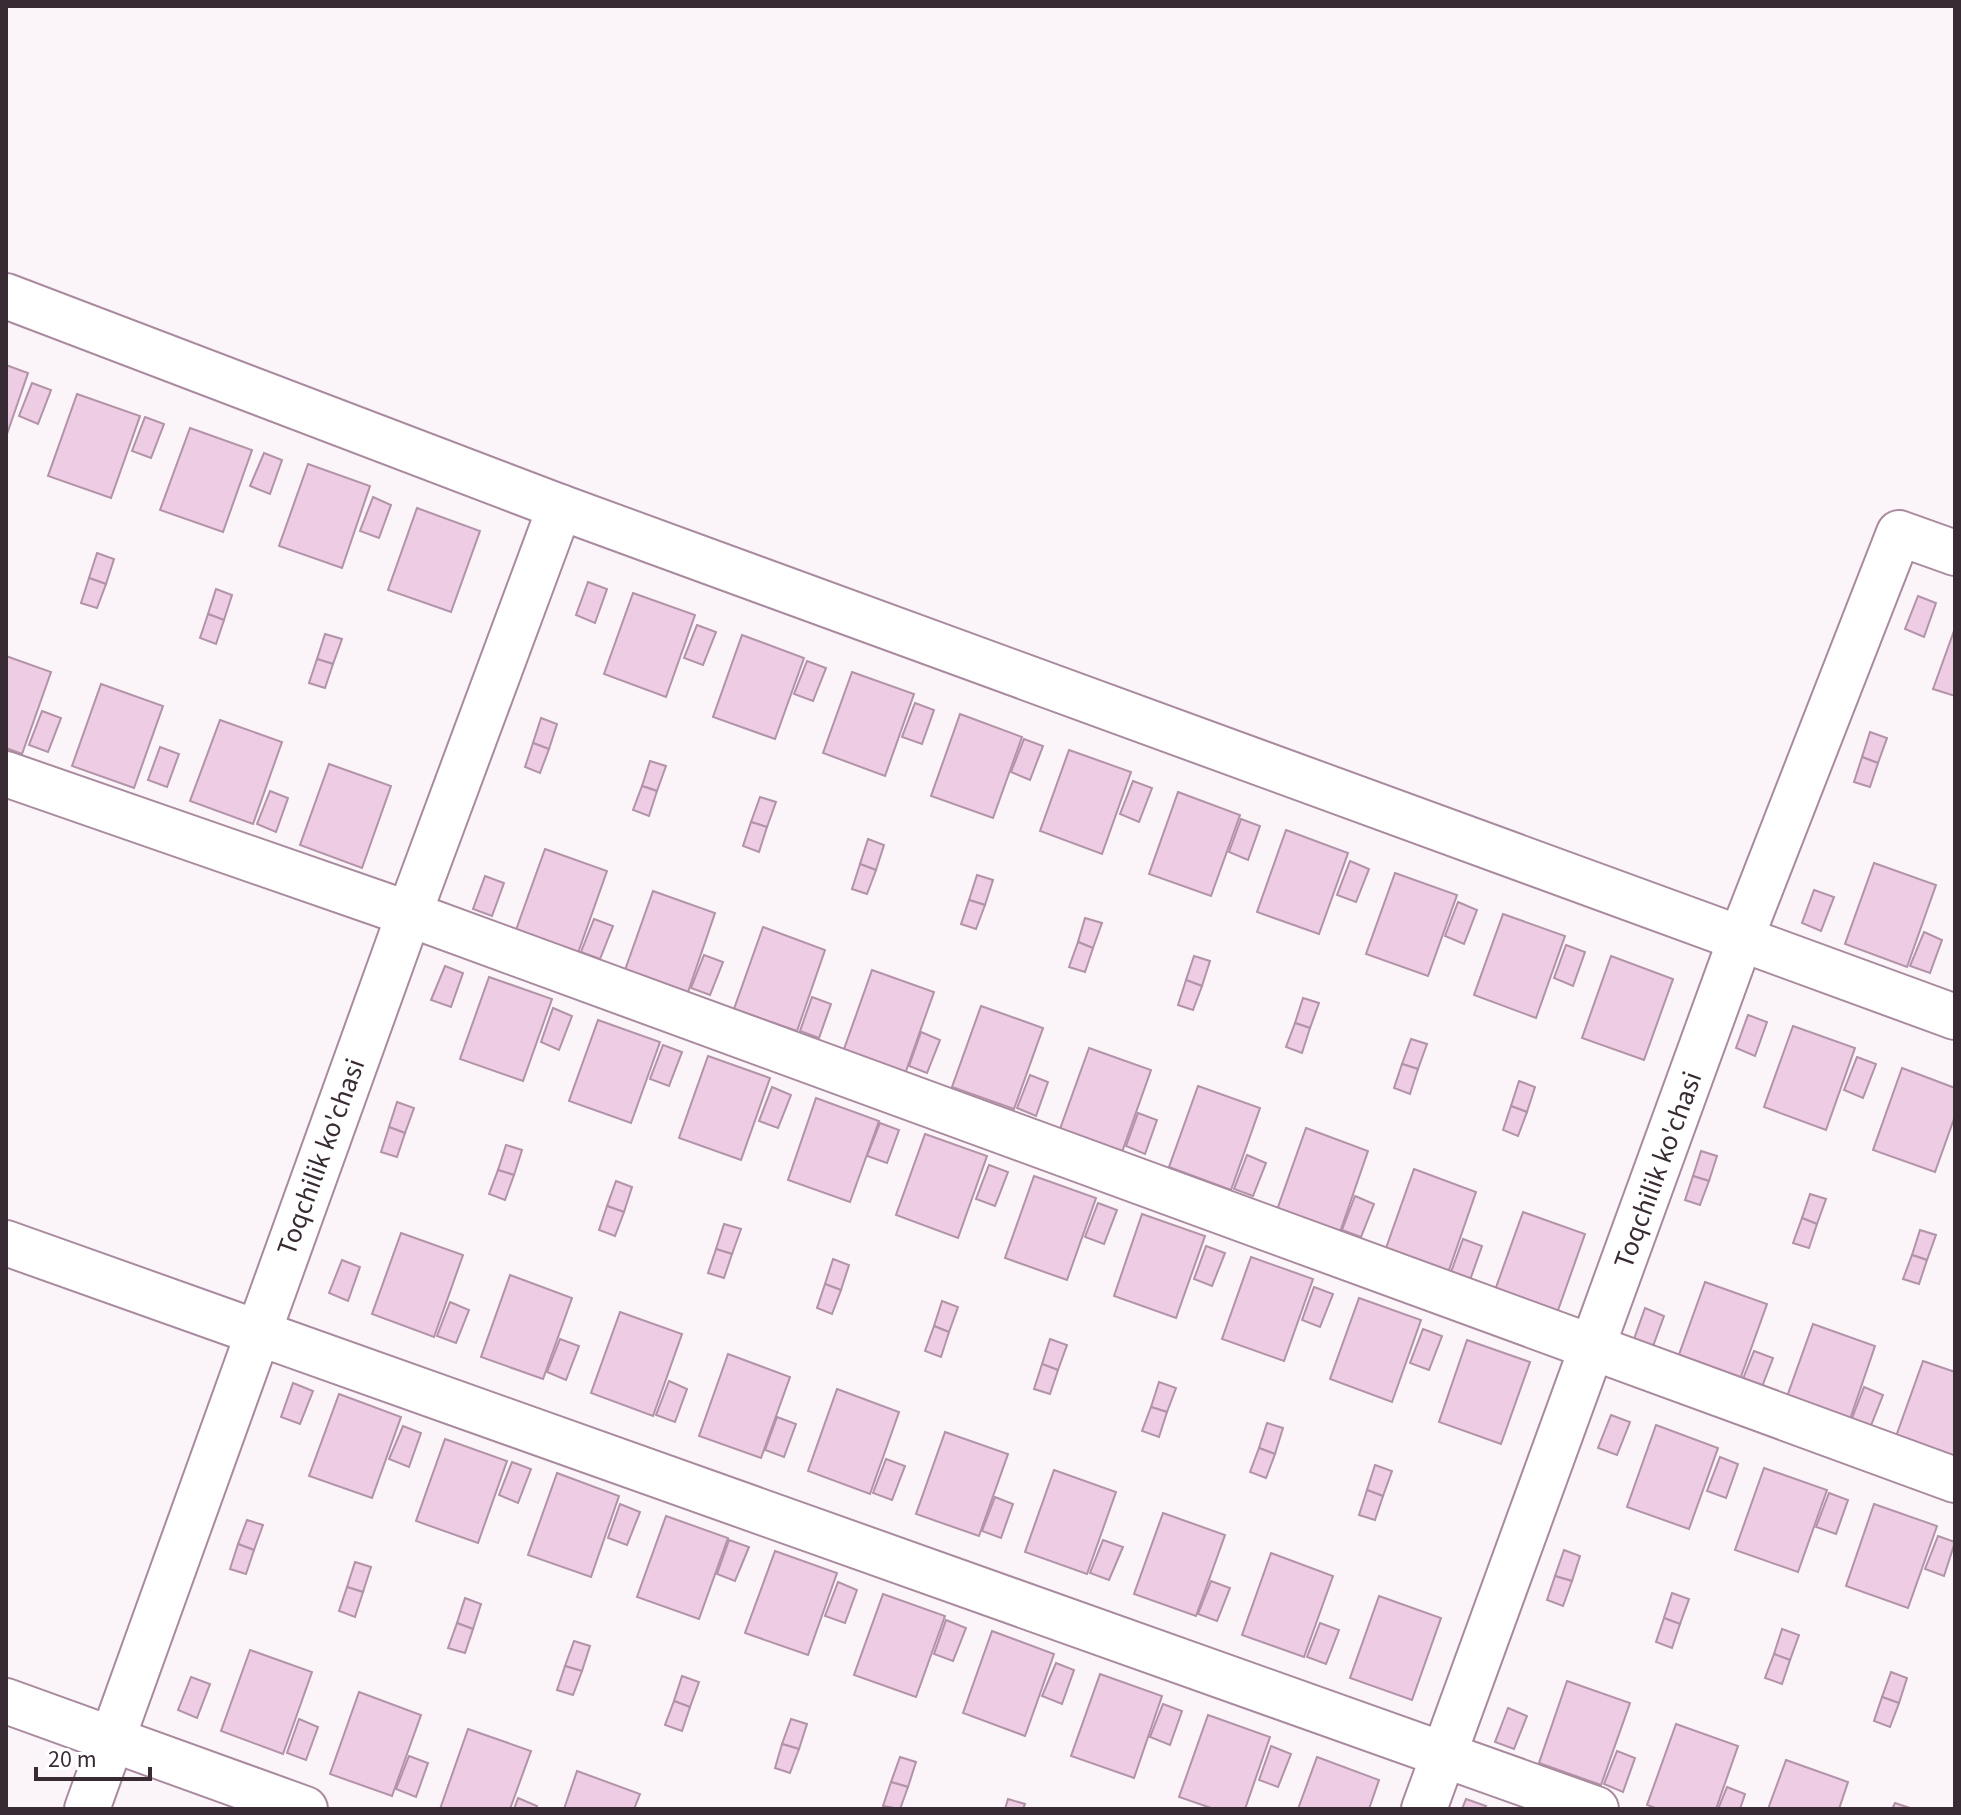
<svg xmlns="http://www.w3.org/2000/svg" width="1961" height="1815" font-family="'Source Sans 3',sans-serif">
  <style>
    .building { fill: #eecce3; stroke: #b293a8; stroke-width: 2 }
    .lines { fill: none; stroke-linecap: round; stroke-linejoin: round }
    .minor-casing { stroke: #a98a9f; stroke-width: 48 }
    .minor { stroke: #fff; stroke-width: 44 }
    .labels { text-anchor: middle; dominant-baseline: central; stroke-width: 6; stroke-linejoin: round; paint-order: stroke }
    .street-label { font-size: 28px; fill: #382b34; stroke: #fff }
  </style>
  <rect width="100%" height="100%" fill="#fbf4f9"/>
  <g class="building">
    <polygon points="6,365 28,373 6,437"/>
    <polygon points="32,383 51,390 38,424 19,416"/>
    <polygon points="77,394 140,416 111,498 48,476"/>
    <polygon points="145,417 164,424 151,458 132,451"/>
    <polygon points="190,428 252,450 223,532 160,510"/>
    <polygon points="264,453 282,460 270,494 250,486"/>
    <polygon points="308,464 370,486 342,568 279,546"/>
    <polygon points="373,497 391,505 379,538 360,531"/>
    <polygon points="417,508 480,531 451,612 388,590"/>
    <polygon points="97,553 114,559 106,584 89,578"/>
    <polygon points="89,578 106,584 97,608 81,603"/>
    <polygon points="588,582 607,589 595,623 576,615"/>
    <polygon points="216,589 232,595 224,620 208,614"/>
    <polygon points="633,593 695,615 666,697 604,674"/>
    <polygon points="1918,596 1936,603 1924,637 1905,629"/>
    <polygon points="208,614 224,620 216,644 200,638"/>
    <polygon points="697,625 716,632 703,665 684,658"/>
    <polygon points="1955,628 1955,696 1933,689"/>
    <polygon points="325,634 342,639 333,664 317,659"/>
    <polygon points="742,635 804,658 775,739 713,717"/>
    <polygon points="6,656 51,672 22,754 6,748"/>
    <polygon points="317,659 333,664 325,688 309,683"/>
    <polygon points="807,661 826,668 813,701 794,694"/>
    <polygon points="852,672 914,694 885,776 823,753"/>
    <polygon points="101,684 163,706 134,788 72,766"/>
    <polygon points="915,703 934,710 922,744 902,737"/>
    <polygon points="42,711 61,718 48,752 29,745"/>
    <polygon points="960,714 1022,737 993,818 931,796"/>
    <polygon points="541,718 557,724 549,749 533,743"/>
    <polygon points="220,720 282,742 253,824 190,801"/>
    <polygon points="1870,732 1887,738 1878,763 1862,757"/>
    <polygon points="1024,739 1043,746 1030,780 1011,772"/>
    <polygon points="533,743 549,749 540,773 525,767"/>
    <polygon points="160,747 179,754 167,787 148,780"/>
    <polygon points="1069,750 1131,772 1102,854 1040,831"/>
    <polygon points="1862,757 1878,763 1870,787 1854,782"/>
    <polygon points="650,761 666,766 657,791 642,786"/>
    <polygon points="329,764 391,786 362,868 300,845"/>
    <polygon points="1133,781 1152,788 1139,822 1120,814"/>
    <polygon points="642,786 657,791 649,816 633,810"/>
    <polygon points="270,791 288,798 276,832 257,824"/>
    <polygon points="1178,792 1240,815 1211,896 1149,874"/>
    <polygon points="760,797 776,802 767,827 751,822"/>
    <polygon points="1241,819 1260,826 1248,860 1229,852"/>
    <polygon points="751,822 767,827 759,852 743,846"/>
    <polygon points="1286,830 1348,853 1319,934 1257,912"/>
    <polygon points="868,839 884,845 876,870 860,864"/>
    <polygon points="545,849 607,871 578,953 516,930"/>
    <polygon points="1350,861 1369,869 1356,902 1337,895"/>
    <polygon points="1874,863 1936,885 1907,967 1845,944"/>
    <polygon points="860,864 876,870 867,894 852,889"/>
    <polygon points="1395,873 1457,895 1428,976 1366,954"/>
    <polygon points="977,875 993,880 985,905 969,900"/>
    <polygon points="485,876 504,883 492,916 473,909"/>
    <polygon points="1814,890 1834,897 1821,931 1802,923"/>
    <polygon points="653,891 715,913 687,995 624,973"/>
    <polygon points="969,900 985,905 976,929 961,924"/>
    <polygon points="1458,902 1477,910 1464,944 1445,936"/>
    <polygon points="1503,914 1565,936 1536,1018 1474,995"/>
    <polygon points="1085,918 1102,923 1093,948 1078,942"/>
    <polygon points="594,919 613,926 600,959 581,952"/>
    <polygon points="763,927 825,950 797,1031 734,1009"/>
    <polygon points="1924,932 1942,940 1930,973 1910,966"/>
    <polygon points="1078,942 1093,948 1085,972 1069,967"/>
    <polygon points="1566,945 1585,952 1573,986 1554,978"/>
    <polygon points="704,955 723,962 710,995 691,988"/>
    <polygon points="1194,956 1210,961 1202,986 1186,980"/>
    <polygon points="1611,956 1673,979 1644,1060 1582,1038"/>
    <polygon points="445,966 463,973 451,1007 431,1000"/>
    <polygon points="872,970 934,992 905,1074 843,1052"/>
    <polygon points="489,977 552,999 523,1081 460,1059"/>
    <polygon points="1186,980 1202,986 1193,1010 1178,1005"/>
    <polygon points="812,997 831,1004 819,1038 800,1031"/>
    <polygon points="1303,998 1319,1003 1310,1028 1295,1023"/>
    <polygon points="981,1006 1043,1028 1014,1109 952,1087"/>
    <polygon points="553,1008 572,1016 559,1050 541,1042"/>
    <polygon points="1748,1015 1767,1022 1755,1056 1736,1048"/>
    <polygon points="598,1020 660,1042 631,1123 569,1101"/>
    <polygon points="1295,1023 1310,1028 1302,1053 1286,1047"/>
    <polygon points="1793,1026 1855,1048 1826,1130 1764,1107"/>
    <polygon points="921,1032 940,1040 927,1073 909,1066"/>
    <polygon points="1411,1039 1427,1044 1418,1069 1402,1064"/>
    <polygon points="663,1045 682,1052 669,1086 650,1079"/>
    <polygon points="1089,1048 1151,1070 1122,1152 1060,1129"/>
    <polygon points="708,1056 770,1078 741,1160 679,1138"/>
    <polygon points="1857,1057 1876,1064 1863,1098 1844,1090"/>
    <polygon points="1402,1064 1418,1069 1410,1094 1394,1088"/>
    <polygon points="1902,1068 1955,1088 1955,1116 1935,1172 1873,1150"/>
    <polygon points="1030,1075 1048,1082 1036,1116 1017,1108"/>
    <polygon points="1519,1081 1535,1087 1527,1112 1511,1106"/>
    <polygon points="1198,1086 1260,1108 1231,1190 1169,1167"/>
    <polygon points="772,1087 791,1095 778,1128 759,1121"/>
    <polygon points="816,1098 879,1121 850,1202 788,1180"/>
    <polygon points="397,1102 414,1108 405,1133 389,1127"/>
    <polygon points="1511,1106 1527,1112 1518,1136 1503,1130"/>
    <polygon points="1138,1113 1157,1120 1145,1154 1126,1146"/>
    <polygon points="880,1123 899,1130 887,1163 867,1156"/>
    <polygon points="389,1127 405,1133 397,1157 381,1152"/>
    <polygon points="1306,1128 1368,1151 1340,1232 1277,1210"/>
    <polygon points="925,1134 987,1156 958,1238 896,1215"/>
    <polygon points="506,1145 522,1150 514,1175 498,1170"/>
    <polygon points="1701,1151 1717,1156 1709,1181 1693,1176"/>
    <polygon points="1247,1155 1266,1163 1253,1196 1234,1189"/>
    <polygon points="989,1165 1008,1172 995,1206 976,1199"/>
    <polygon points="1414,1169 1476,1192 1448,1273 1385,1251"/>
    <polygon points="498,1170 514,1175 505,1200 489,1194"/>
    <polygon points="1034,1176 1096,1198 1067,1280 1005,1258"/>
    <polygon points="1693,1176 1709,1181 1700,1205 1685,1200"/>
    <polygon points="616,1181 632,1187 624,1212 607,1206"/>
    <polygon points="1810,1194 1826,1199 1817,1224 1802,1218"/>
    <polygon points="1355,1196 1374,1204 1361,1237 1342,1230"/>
    <polygon points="1098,1203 1117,1210 1104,1244 1085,1237"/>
    <polygon points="607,1206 624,1212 615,1236 599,1230"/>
    <polygon points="1523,1212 1585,1234 1556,1316 1494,1293"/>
    <polygon points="1142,1214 1205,1236 1176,1318 1114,1296"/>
    <polygon points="1802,1218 1817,1224 1809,1248 1793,1243"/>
    <polygon points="724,1224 741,1229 732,1254 716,1249"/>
    <polygon points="1920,1230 1936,1235 1927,1260 1912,1255"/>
    <polygon points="401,1233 463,1255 434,1337 372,1314"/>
    <polygon points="1463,1239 1482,1246 1470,1280 1451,1272"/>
    <polygon points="1206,1246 1225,1253 1212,1286 1194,1279"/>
    <polygon points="716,1249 732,1254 724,1278 708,1273"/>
    <polygon points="1912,1255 1927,1260 1919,1284 1903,1279"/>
    <polygon points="1251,1257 1313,1279 1284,1361 1222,1339"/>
    <polygon points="833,1259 849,1265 841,1290 825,1284"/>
    <polygon points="342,1260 360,1267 348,1301 329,1293"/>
    <polygon points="510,1275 572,1298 543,1379 481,1357"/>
    <polygon points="1705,1282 1767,1304 1738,1385 1676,1363"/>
    <polygon points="825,1284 841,1290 832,1314 817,1308"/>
    <polygon points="1314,1287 1333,1294 1320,1327 1302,1320"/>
    <polygon points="1359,1298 1421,1320 1392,1402 1330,1379"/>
    <polygon points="942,1301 958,1307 949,1332 934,1326"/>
    <polygon points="450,1302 469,1310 456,1343 437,1336"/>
    <polygon points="1645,1308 1664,1316 1652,1349 1633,1342"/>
    <polygon points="620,1312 682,1334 653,1416 591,1393"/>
    <polygon points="1813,1324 1875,1346 1847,1428 1784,1405"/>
    <polygon points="934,1326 949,1332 941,1357 925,1351"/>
    <polygon points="1423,1329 1442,1336 1429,1370 1410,1363"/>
    <polygon points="560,1339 579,1346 566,1380 547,1372"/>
    <polygon points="1050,1339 1067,1345 1058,1370 1042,1364"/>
    <polygon points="1467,1340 1530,1362 1501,1444 1439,1422"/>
    <polygon points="1754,1351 1773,1358 1760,1392 1741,1384"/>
    <polygon points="728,1354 790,1377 761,1458 699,1436"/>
    <polygon points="1923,1361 1955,1372 1955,1464 1894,1442"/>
    <polygon points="1042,1364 1058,1370 1050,1394 1034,1389"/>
    <polygon points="669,1381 687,1389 675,1422 656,1415"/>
    <polygon points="1159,1382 1176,1388 1167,1412 1151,1407"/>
    <polygon points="293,1383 313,1391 300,1424 281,1417"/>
    <polygon points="1864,1387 1883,1395 1870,1428 1851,1421"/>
    <polygon points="837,1389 899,1412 870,1494 808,1471"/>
    <polygon points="339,1394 401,1417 372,1498 309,1476"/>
    <polygon points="1151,1407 1167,1412 1159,1437 1142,1431"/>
    <polygon points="1611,1415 1630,1422 1617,1455 1598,1448"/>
    <polygon points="777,1417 796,1424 784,1457 765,1450"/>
    <polygon points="1267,1423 1283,1428 1275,1454 1259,1448"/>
    <polygon points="1656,1425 1718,1448 1689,1529 1627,1507"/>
    <polygon points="403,1426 421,1433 409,1467 389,1459"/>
    <polygon points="945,1432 1008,1454 979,1536 916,1514"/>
    <polygon points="445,1439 507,1461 478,1543 416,1521"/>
    <polygon points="1259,1448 1275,1454 1266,1478 1250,1472"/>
    <polygon points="1720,1457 1738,1464 1726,1498 1707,1491"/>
    <polygon points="886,1459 905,1466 892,1500 873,1493"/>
    <polygon points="512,1462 531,1469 518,1503 499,1495"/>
    <polygon points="1375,1465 1392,1471 1383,1496 1367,1490"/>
    <polygon points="1764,1468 1827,1490 1798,1572 1735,1550"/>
    <polygon points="1054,1470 1116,1492 1087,1574 1025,1552"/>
    <polygon points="557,1473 619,1496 591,1577 528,1555"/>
    <polygon points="1367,1490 1383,1496 1375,1520 1359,1515"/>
    <polygon points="1829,1493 1848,1500 1836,1534 1816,1527"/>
    <polygon points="995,1497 1013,1504 1001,1538 982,1531"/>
    <polygon points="620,1504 640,1512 627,1545 608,1538"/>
    <polygon points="1874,1504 1937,1526 1908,1608 1846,1586"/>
    <polygon points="1163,1513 1225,1535 1196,1616 1134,1594"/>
    <polygon points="666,1516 728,1538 699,1619 637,1597"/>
    <polygon points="247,1520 263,1525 254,1550 238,1544"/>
    <polygon points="1938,1536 1955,1542 1944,1576 1925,1569"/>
    <polygon points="729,1540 749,1547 735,1581 717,1574"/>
    <polygon points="1103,1540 1123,1547 1109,1580 1090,1573"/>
    <polygon points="238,1544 254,1550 246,1574 230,1569"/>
    <polygon points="1564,1550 1580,1556 1572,1581 1555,1576"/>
    <polygon points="775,1551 837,1573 808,1655 745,1633"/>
    <polygon points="1271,1553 1333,1576 1304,1657 1242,1635"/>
    <polygon points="355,1562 371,1567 363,1592 347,1587"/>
    <polygon points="1555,1576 1572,1581 1563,1606 1547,1600"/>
    <polygon points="1211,1581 1230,1588 1217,1621 1198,1614"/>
    <polygon points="838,1582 857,1590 845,1623 825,1616"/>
    <polygon points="347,1587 363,1592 355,1617 339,1611"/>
    <polygon points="1672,1593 1689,1599 1680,1624 1664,1618"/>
    <polygon points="883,1594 945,1616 916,1697 854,1675"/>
    <polygon points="1379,1596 1441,1618 1412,1700 1350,1678"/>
    <polygon points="465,1598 481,1604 473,1629 457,1623"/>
    <polygon points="1664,1618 1680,1624 1672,1648 1656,1642"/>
    <polygon points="946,1620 966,1628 953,1661 934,1654"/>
    <polygon points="457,1623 473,1629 465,1653 448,1648"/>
    <polygon points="1320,1623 1339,1630 1326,1664 1307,1657"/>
    <polygon points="1782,1629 1799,1635 1790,1660 1774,1654"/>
    <polygon points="992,1631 1054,1654 1025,1736 963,1713"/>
    <polygon points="574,1641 590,1646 582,1671 565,1666"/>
    <polygon points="250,1650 312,1672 283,1754 221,1731"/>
    <polygon points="1774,1654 1790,1660 1782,1684 1765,1678"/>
    <polygon points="1056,1663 1074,1670 1062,1704 1042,1696"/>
    <polygon points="565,1666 582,1671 573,1695 557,1690"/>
    <polygon points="1891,1672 1907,1678 1899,1703 1882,1697"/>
    <polygon points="1100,1674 1162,1696 1134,1778 1071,1756"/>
    <polygon points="682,1676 699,1682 690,1707 674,1701"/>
    <polygon points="191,1677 210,1684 197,1718 178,1710"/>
    <polygon points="1567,1681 1630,1703 1601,1785 1539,1763"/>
    <polygon points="359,1692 421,1715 392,1796 330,1774"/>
    <polygon points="1882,1697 1899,1703 1890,1727 1874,1721"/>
    <polygon points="674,1701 690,1707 682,1731 665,1725"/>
    <polygon points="1163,1704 1182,1711 1170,1745 1150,1737"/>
    <polygon points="1508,1708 1527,1716 1514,1749 1495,1742"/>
    <polygon points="1208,1715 1270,1737 1245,1809 1214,1809 1179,1797"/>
    <polygon points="299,1719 318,1727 306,1760 287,1753"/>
    <polygon points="791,1719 807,1724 799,1749 782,1744"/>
    <polygon points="1676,1724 1738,1746 1716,1809 1658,1809 1647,1805"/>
    <polygon points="468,1729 531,1751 510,1809 440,1809"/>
    <polygon points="782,1744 799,1749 790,1773 775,1768"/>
    <polygon points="1271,1746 1291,1754 1278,1787 1259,1780"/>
    <polygon points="1617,1751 1635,1758 1623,1792 1604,1784"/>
    <polygon points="409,1756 428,1763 416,1797 396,1789"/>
    <polygon points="900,1757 916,1762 908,1787 891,1782"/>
    <polygon points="1317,1757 1379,1780 1369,1809 1298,1809"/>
    <polygon points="1786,1760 1848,1782 1839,1809 1768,1809"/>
    <polygon points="577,1771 640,1794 634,1809 564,1809"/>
    <polygon points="891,1782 908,1787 900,1809 883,1806"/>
    <polygon points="1727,1787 1745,1794 1740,1809 1718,1809"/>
    <polygon points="518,1798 537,1806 536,1809 514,1809"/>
    <polygon points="1008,1799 1025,1804 1023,1809 1005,1809"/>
    <polygon points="1466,1799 1486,1806 1484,1809 1462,1809"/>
    <polygon points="1895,1803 1913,1809 1892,1809"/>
  </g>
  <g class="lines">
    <g class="minor-casing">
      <g id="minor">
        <polyline points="6,296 560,507 1955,1017"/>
        <polyline points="6,774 409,914 1955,1480"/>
        <polyline points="6,1243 1596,1809"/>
        <polyline points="6,1701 305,1809"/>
        <polyline points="87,1809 409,914 560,507"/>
        <polyline points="1424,1809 1741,938 1899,533 1955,553"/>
      </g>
    </g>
    <use href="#minor" class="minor"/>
  </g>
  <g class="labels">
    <g class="street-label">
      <text transform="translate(321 1157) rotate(-70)">Toqchilik ko'chasi</text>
      <text transform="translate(1658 1170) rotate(-70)">Toqchilik ko'chasi</text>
    </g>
  </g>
  <rect width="1961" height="1815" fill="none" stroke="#382b34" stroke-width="16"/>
  <path d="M36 1767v12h114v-12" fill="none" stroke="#382b34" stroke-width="4"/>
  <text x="48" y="1767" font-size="24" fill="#382b34" stroke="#ffffff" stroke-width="6" paint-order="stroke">20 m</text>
</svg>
